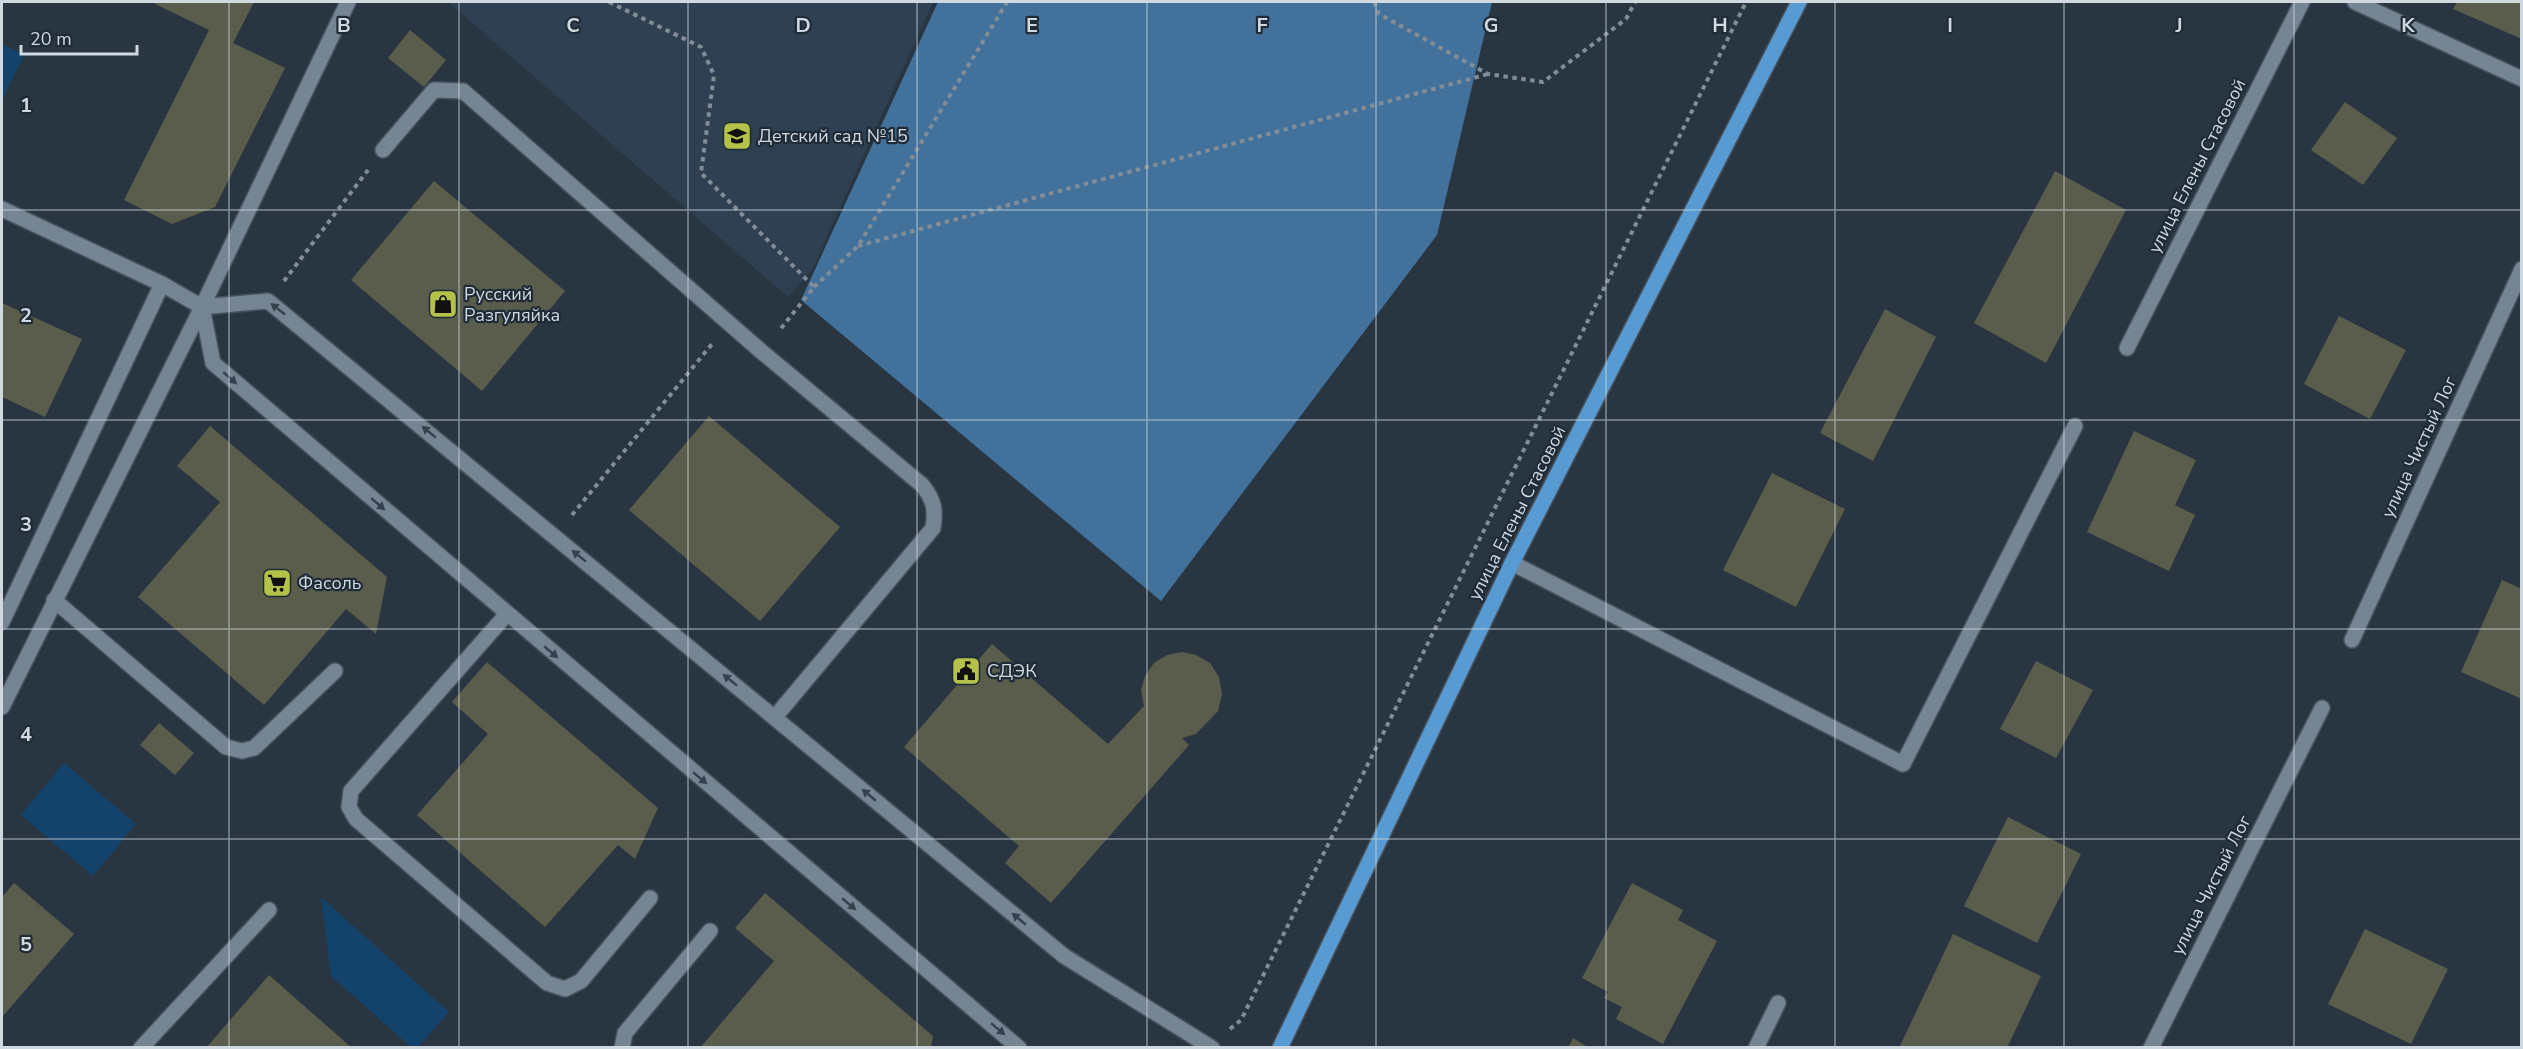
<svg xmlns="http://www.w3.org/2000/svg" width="2523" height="1049" font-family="'Nunito Sans',sans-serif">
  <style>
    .built { fill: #2e4051 }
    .green { fill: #13436a }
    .forest { fill: #42729c }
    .building { fill: #5a5d4b }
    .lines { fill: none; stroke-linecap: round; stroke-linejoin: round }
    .minor-casing { stroke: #46515c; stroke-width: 18 }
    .major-casing { stroke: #46515c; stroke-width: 18 }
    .path { stroke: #838d97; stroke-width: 4; stroke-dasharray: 4.5 4.5; stroke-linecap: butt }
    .minor { stroke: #768593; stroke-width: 15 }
    .major { stroke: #589bd3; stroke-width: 15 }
    .oneway { fill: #35424e }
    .grid { fill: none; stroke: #d0d8e0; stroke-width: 1.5; stroke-opacity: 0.55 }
    .labels { text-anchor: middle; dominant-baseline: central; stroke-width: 4.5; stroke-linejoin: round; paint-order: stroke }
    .poi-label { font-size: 18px; fill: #d0d8e0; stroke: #1f2c37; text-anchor: start }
    .street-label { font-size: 18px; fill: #d0d8e0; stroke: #1f2c37 }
    .grid-label { font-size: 20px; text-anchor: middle; font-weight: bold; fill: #d0d8e0; stroke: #1f2c37; stroke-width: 4.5; stroke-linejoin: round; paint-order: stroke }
  </style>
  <rect width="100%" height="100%" fill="#293642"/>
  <polygon class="built" points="448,2 933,2 812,270 788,297"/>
  <g class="green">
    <polygon points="2,44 24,55 2,100"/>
    <polygon points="64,763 136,824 93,876 21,815"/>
    <polygon points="321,897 449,1012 418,1047 411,1047 331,976"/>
  </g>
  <polygon class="forest" points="938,2 1492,2 1437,235 1161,601 801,300"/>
  <g class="building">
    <polygon points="151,2 254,2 233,43 285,68 215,207 172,224 124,200 209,30"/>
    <polygon points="2457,2 2522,2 2522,39 2453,9"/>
    <polygon points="410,30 446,60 424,87 388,58"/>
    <polygon points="2345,102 2397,138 2363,185 2311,150"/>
    <polygon points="2055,171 2126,210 2046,363 1974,323"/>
    <polygon points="434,181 565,291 482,391 351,280"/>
    <polygon points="2,303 82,339 45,417 2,397"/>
    <polygon points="1885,309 1936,337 1873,461 1820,433"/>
    <polygon points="2339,316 2406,350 2370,419 2304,384"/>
    <polygon points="709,416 840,527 760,621 629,510"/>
    <polygon points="210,426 387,577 376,634 346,609 264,705 138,597 220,502 177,466"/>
    <polygon points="2134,431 2196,460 2175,505 2195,515 2169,571 2087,532"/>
    <polygon points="1772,473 1845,509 1796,607 1723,570"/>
    <polygon points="2502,580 2522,589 2522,699 2461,672"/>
    <polygon points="992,644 1108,744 1144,706 1141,690 1145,676 1154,663 1167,655 1182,652 1196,655 1210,663 1219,677 1222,694 1218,711 1196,734 1182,738 1189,745 1051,903 1005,863 1019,846 904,747"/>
    <polygon points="2036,661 2093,690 2056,758 2000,729"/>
    <polygon points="487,662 658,808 635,859 618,845 545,927 417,815 488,734 452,702"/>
    <polygon points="159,723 194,753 175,775 140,745"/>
    <polygon points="2008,817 2081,854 2037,943 1964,906"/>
    <polygon points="14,883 74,934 2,1017 2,897"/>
    <polygon points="1632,883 1683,910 1678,920 1717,941 1663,1044 1616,1019 1622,1007 1604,998 1608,992 1582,978"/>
    <polygon points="765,893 933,1036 931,1048 700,1048 774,961 735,928"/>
    <polygon points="2365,929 2448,969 2411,1044 2328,1004"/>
    <polygon points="1953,934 2041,976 2007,1048 1899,1048"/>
    <polygon points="269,975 352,1048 206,1048"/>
    <polygon points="1573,1038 1589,1048 1568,1048"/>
  </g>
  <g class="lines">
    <g class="minor-casing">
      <g id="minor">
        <polyline points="2355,2 2522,79"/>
        <path d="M383 150 434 90 463 91 762 352 922 485C934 500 936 509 933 528L775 717"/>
        <polyline points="2,209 162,284 2,622"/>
        <polyline points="162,284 202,307 348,2"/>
        <polyline points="202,307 268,301 1064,956 1212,1048"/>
        <polyline points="202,307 213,363 1019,1048"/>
        <polyline points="2127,348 2302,2"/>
        <polyline points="1512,563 1903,764 2075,426"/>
        <polyline points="54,600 226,747 242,751 254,748 335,671"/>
        <polyline points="506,615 351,791 349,807 356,819 547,983 565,989 581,981 650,898"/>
        <polyline points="2352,640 2522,269"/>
        <polyline points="2,707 202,307"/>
        <polyline points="141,1048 269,910"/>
        <polyline points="622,1048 625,1033 710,931"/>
        <polyline points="1756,1048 1778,1003"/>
        <polyline points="2151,1048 2322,708"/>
      </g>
    </g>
    <g class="major-casing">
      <polyline id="major" points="1280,1048 1512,563 1799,2"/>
    </g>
    <g class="path">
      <polyline points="609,2 701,47 714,75 701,173 814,287 779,331"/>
      <polyline points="1374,2 1379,14 1488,74 1543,82 1626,19 1635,2"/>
      <polyline points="858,246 1488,74"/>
      <polyline points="284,281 368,170"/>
      <polyline points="814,287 858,246 1007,2"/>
      <polyline points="572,515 712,344"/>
      <polyline points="1230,1029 1241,1020 1746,2"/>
    </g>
    <use href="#minor" class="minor"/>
    <use href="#major" class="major"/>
  </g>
  <defs><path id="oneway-solid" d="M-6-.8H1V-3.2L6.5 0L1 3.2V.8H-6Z" transform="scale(1.5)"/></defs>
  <g class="oneway">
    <use href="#oneway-solid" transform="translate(278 309) rotate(-142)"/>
    <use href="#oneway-solid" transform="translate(230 378) rotate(41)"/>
    <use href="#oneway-solid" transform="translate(429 432) rotate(-141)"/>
    <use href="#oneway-solid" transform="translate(378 504) rotate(41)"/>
    <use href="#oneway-solid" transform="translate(579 556) rotate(-141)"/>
    <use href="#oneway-solid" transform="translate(551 652) rotate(40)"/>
    <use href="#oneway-solid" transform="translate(730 680) rotate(-141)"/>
    <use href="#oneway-solid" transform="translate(700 778) rotate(40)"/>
    <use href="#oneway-solid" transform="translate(869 795) rotate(-140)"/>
    <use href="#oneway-solid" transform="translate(849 904) rotate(40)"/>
    <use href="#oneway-solid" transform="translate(1019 919) rotate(-140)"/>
    <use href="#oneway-solid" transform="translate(998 1029) rotate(40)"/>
  </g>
  <path class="grid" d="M229 2V1048M459 2V1048M688 2V1048M917 2V1048M1147 2V1048M1376 2V1048M1606 2V1048M1835 2V1048M2064 2V1048M2294 2V1048M2 210H2522M2 420H2522M2 629H2522M2 839H2522"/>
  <defs>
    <g id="school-square" transform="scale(1.5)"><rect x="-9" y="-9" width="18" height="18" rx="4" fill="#b5c249" stroke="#1f2c37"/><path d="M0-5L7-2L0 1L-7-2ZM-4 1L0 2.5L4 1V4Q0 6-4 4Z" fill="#111"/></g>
    <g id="shop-square" transform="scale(1.5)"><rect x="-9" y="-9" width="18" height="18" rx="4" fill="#b5c249" stroke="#1f2c37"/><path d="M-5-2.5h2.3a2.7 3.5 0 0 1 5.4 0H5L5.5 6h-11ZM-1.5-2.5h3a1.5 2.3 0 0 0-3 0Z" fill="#111"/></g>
    <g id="supermarket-square" transform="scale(1.5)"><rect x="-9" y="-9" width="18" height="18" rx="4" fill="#b5c249" stroke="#1f2c37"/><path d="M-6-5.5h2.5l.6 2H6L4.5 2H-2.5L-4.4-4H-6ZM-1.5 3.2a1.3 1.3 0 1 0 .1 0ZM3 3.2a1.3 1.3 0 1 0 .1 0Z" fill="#111"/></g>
    <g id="civic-square" transform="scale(1.5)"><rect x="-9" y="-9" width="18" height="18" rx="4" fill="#b5c249" stroke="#1f2c37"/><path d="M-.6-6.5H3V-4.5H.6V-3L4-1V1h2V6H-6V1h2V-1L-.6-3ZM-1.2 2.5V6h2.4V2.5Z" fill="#111"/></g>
  </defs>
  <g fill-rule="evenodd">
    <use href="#school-square" x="737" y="136"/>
    <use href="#shop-square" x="443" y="304"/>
    <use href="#supermarket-square" x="277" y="583"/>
    <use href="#civic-square" x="966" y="671"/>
  </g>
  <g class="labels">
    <g class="poi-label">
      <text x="758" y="136">Детский сад №15</text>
      <text x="464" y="294">Русский<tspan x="464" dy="21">Разгуляйка</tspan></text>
      <text x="298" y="583">Фасоль</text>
      <text x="987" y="671">СДЭК</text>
    </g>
    <g class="street-label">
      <text transform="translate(2197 166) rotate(-63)">улица Елены Стасовой</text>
      <text transform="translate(2419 447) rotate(-65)">улица Чистый Лог</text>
      <text transform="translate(1517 513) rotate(-63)">улица Елены Стасовой</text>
      <text transform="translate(2211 885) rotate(-63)">улица Чистый Лог</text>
    </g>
  </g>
  <g class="grid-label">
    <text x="344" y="32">B</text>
    <text x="573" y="32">C</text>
    <text x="803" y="32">D</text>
    <text x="1032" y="32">E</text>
    <text x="1262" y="32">F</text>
    <text x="1491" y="32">G</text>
    <text x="1720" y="32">H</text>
    <text x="1950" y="32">I</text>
    <text x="2179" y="32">J</text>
    <text x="2408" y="32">K</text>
    <text x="26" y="112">1</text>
    <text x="26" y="322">2</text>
    <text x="26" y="531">3</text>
    <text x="26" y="741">4</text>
    <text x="26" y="951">5</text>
  </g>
  <rect width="2523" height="1049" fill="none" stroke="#d0d8e0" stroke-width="6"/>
  <path d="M21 45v9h116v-9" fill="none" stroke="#d0d8e0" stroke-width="3"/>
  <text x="30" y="45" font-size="18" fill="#d0d8e0" stroke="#1f2c37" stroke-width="4.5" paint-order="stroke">20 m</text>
</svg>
